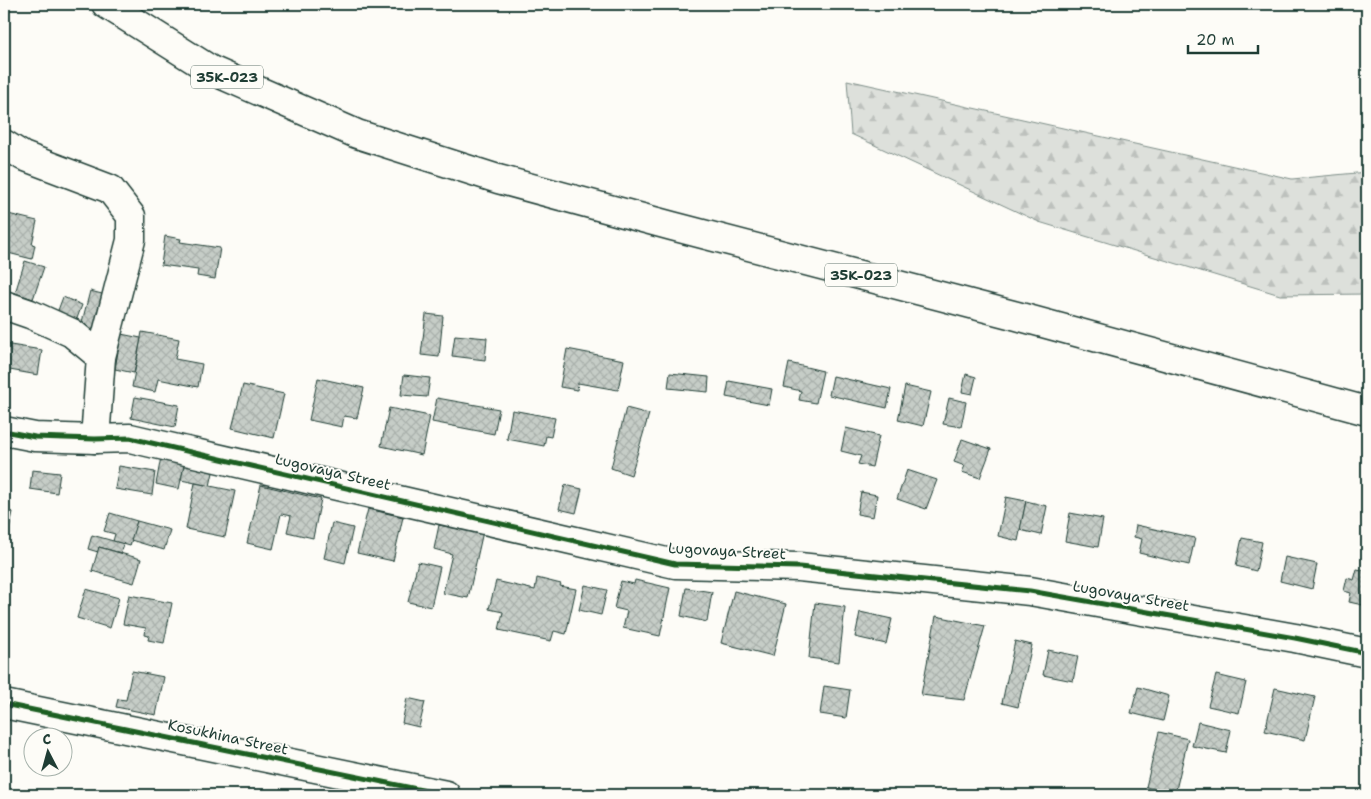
<svg xmlns="http://www.w3.org/2000/svg" width="1371" height="799" font-family="'Shantell Sans',sans-serif">
  <style>
    .grass { fill: url(#grass-dots); stroke: #7e8e88 }
    .forest { fill: url(#forest-firs); stroke: #7e8e88 }
    .building { fill: url(#building-cross-hatch); stroke: #1f3d34 }
    .lines { fill: none; stroke-linecap: round; stroke-linejoin: round }
    .minor-casing { stroke: #1f3d34; stroke-width: 31 }
    .major-casing { stroke: #1f3d34; stroke-width: 31 }
    .minor { stroke: #fdfcf7; stroke-width: 28 }
    .major { stroke: #fdfcf7; stroke-width: 28 }
    .cycleway-casing { stroke: #fdfcf7; stroke-width: 8 }
    .cycleway { stroke: #1b5e20; stroke-width: 5 }
    .labels { text-anchor: middle; dominant-baseline: central; stroke-width: 4; stroke-linejoin: round; paint-order: stroke }
    .shield { fill: #fdfcf7; stroke: #62766e; stroke-width: 1 }
    .shield-label { font-size: 14px; font-weight: bold; fill: #1f3d34 }
    .street-label { font-size: 15px; fill: #1f3d34; stroke: #fdfcf7 }
  </style>
  <defs>
    <pattern id="grass-dots" width="8" height="8" patternUnits="userSpaceOnUse" patternTransform="scale(1.25)"><rect width="8" height="8" fill="#dde0db"/><path d="M2 2h.1M6 6h.1" fill="none" stroke="#bdc1bd" stroke-width="1.8" stroke-linecap="round"/></pattern>
    <pattern id="forest-firs" width="22" height="20" patternUnits="userSpaceOnUse" patternTransform="scale(1.25)"><rect width="22" height="20" fill="#dde0db"/><path d="M5 1l3.5 6h-7zM16 11l3.5 6h-7z" fill="#bdc1bd"/></pattern>
    <pattern id="building-cross-hatch" width="8" height="8" patternUnits="userSpaceOnUse" patternTransform="scale(1.25)"><rect width="8" height="8" fill="#c6cdc7"/><path d="M0 0l8 8M0 8l8-8" fill="none" stroke="#aab1ac"/></pattern>
  </defs>
  <rect width="100%" height="100%" fill="#fdfcf7"/>
  <filter id="ink" filterUnits="userSpaceOnUse"><feTurbulence type="fractalNoise" baseFrequency=".02" numOctaves="2"/><feDisplacementMap in="SourceGraphic" scale="10" xChannelSelector="R" yChannelSelector="G"/><feConvolveMatrix kernelMatrix="1 2 1 2 8 2 1 2 1" color-interpolation-filters="sRGB"/></filter>
  <g filter="url(#ink)">
    <polygon class="grass" points="1053,4 1093,4 1057,8"/>
    <polygon class="forest" points="847,80 1292,179 1367,172 1367,294 1280,295 1039,222 851,134"/>
    <g class="building">
      <polygon points="4,213 37,221 32,244 35,245 32,259 4,252"/>
      <polygon points="165,236 181,239 180,242 220,248 215,279 197,276 198,270 161,265"/>
      <polygon points="25,261 44,267 33,299 15,293"/>
      <polygon points="90,291 110,296 100,336 81,326"/>
      <polygon points="63,297 82,305 76,321 57,313"/>
      <polygon points="426,314 443,316 439,357 421,355"/>
      <polygon points="142,332 179,339 175,359 202,364 198,387 158,379 155,392 132,387"/>
      <polygon points="121,334 141,338 134,373 115,369"/>
      <polygon points="455,335 487,338 485,360 452,356"/>
      <polygon points="4,344 42,350 38,375 4,369"/>
      <polygon points="567,349 624,360 618,390 578,383 577,390 560,387"/>
      <polygon points="789,363 823,371 816,403 799,400 801,391 784,387"/>
      <polygon points="670,373 709,377 708,392 668,388"/>
      <polygon points="966,374 976,377 972,394 962,392"/>
      <polygon points="404,375 430,378 427,397 401,395"/>
      <polygon points="833,376 891,389 887,408 829,395"/>
      <polygon points="318,378 364,388 357,418 344,416 342,427 309,420"/>
      <polygon points="729,381 772,389 769,405 726,397"/>
      <polygon points="243,385 284,394 274,438 232,428"/>
      <polygon points="905,386 931,392 923,426 898,420"/>
      <polygon points="135,397 179,405 175,427 131,418"/>
      <polygon points="437,398 499,409 494,434 432,422"/>
      <polygon points="949,398 966,402 961,427 943,424"/>
      <polygon points="389,408 430,416 422,455 381,446"/>
      <polygon points="626,408 649,414 631,475 611,468"/>
      <polygon points="512,410 555,418 551,437 546,436 544,446 507,439"/>
      <polygon points="846,428 879,436 872,467 858,464 861,456 841,451"/>
      <polygon points="962,439 991,449 980,478 962,472 965,466 954,462"/>
      <polygon points="161,457 185,461 179,489 156,484"/>
      <polygon points="185,461 214,468 210,486 181,480"/>
      <polygon points="119,466 155,472 152,495 115,489"/>
      <polygon points="32,470 60,473 57,493 30,489"/>
      <polygon points="907,470 937,480 926,509 897,499"/>
      <polygon points="195,483 235,491 225,537 186,529"/>
      <polygon points="261,485 321,499 313,538 287,532 291,516 281,514 273,549 247,543"/>
      <polygon points="565,485 582,489 576,513 559,509"/>
      <polygon points="861,492 877,495 873,517 857,514"/>
      <polygon points="1006,497 1026,501 1018,541 998,536"/>
      <polygon points="1026,501 1047,506 1041,535 1020,530"/>
      <polygon points="368,509 403,517 393,561 357,553"/>
      <polygon points="4,510 13,512 8,535 4,534"/>
      <polygon points="110,513 137,521 130,546 113,541 115,534 104,531"/>
      <polygon points="1070,513 1103,519 1098,547 1065,541"/>
      <polygon points="137,521 170,530 164,550 131,540"/>
      <polygon points="332,523 353,528 345,563 324,558"/>
      <polygon points="466,523 484,527 468,598 443,593 452,554 434,549 439,525 464,530"/>
      <polygon points="1136,525 1195,538 1189,565 1139,553 1142,539 1134,537"/>
      <polygon points="92,535 124,544 121,553 99,547 98,552 88,549"/>
      <polygon points="1242,538 1262,542 1256,571 1236,566"/>
      <polygon points="99,547 141,559 134,583 92,571"/>
      <polygon points="1285,557 1317,564 1312,589 1280,581"/>
      <polygon points="418,562 440,567 431,607 408,602"/>
      <polygon points="1357,569 1367,571 1367,606 1349,602 1351,593 1344,591 1347,578 1354,580"/>
      <polygon points="537,578 561,584 560,586 576,589 566,634 554,631 551,641 499,630 503,612 489,609 496,581 535,590"/>
      <polygon points="635,580 670,588 660,636 623,628 627,611 614,608 621,581 634,584"/>
      <polygon points="585,585 607,590 601,615 579,610"/>
      <polygon points="686,588 712,592 707,622 681,616"/>
      <polygon points="86,589 119,598 110,628 77,618"/>
      <polygon points="734,591 786,604 773,656 721,643"/>
      <polygon points="129,595 172,603 164,643 148,640 149,636 145,635 146,628 123,624"/>
      <polygon points="815,603 845,607 839,662 809,658"/>
      <polygon points="860,612 892,619 886,644 855,637"/>
      <polygon points="936,616 985,626 964,700 921,695"/>
      <polygon points="1015,641 1032,645 1018,707 1002,703"/>
      <polygon points="1048,650 1078,656 1073,681 1043,675"/>
      <polygon points="132,671 164,677 156,715 116,707 118,699 126,700"/>
      <polygon points="1216,675 1246,682 1239,713 1208,706"/>
      <polygon points="824,686 850,690 846,718 820,714"/>
      <polygon points="1138,687 1169,696 1163,721 1131,713"/>
      <polygon points="1275,688 1315,697 1305,740 1265,731"/>
      <polygon points="407,698 425,702 419,727 402,723"/>
      <polygon points="1198,722 1231,730 1226,753 1192,746"/>
      <polygon points="1159,732 1188,739 1175,794 1146,787"/>
    </g>
    <g class="lines">
      <g class="minor-casing">
        <g id="minor">
          <polyline points="4,144 23,156 110,189 131,216 131,240 101,357"/>
          <polyline points="4,305 30,314 72,333 101,357 95,439"/>
          <polyline points="4,431 35,437 95,439 130,438 675,564 799,567 1030,591 1295,638 1367,653"/>
          <polyline points="4,704 446,795"/>
        </g>
      </g>
      <g class="major-casing">
        <polyline id="major" points="106,4 211,70 357,134 498,179 672,226 1017,316 1367,411"/>
      </g>
      <use href="#minor" class="minor"/>
      <use href="#major" class="major"/>
      <g class="cycleway-casing">
        <g id="cycleway">
          <polyline points="4,431 35,437 95,439 130,438 675,564 799,567 1030,591 1295,638 1367,653"/>
          <polyline points="4,704 446,795"/>
        </g>
      </g>
      <use href="#cycleway" class="cycleway"/>
    </g>
  </g>
  <g class="labels">
    <g class="shield">
      <rect x="191" y="65.5" width="72" height="23" rx="4"/>
      <rect x="825" y="263.5" width="72" height="23" rx="4"/>
    </g>
    <g class="shield-label">
      <text x="227" y="77">35К-023</text>
      <text x="861" y="275">35К-023</text>
    </g>
    <g class="street-label">
      <text transform="translate(333 472) rotate(13)">Lugovaya Street</text>
      <text transform="translate(727 551) rotate(3)">Lugovaya Street</text>
      <text transform="translate(1131 596) rotate(10)">Lugovaya Street</text>
      <text transform="translate(228 737) rotate(12)">Kosukhina Street</text>
    </g>
  </g>
  <rect width="1371" height="799" fill="none" stroke="#fdfcf7" stroke-width="20"/>
  <rect x="10" y="10" width="1351" height="779" fill="none" stroke="#1f3d34" stroke-width="2" filter="url(#ink)"/>
  <g transform="translate(48 752) rotate(354)"><circle r="24" fill="#fdfcf7" stroke="#a4b0a9"/>
  <path d="M0-4L9 19L0 12L-9 19Z" fill="#1f3d34"/>
  <text y="-8" font-size="14" font-weight="bold" text-anchor="middle" fill="#1f3d34">С</text>
  </g>
  <path d="M1188 45v8h70v-8" fill="none" stroke="#1f3d34" stroke-width="2.5"/>
  <text x="1196" y="45" font-size="15" fill="#1f3d34" stroke="#fdfcf7" stroke-width="4" paint-order="stroke">20 m</text>
</svg>
